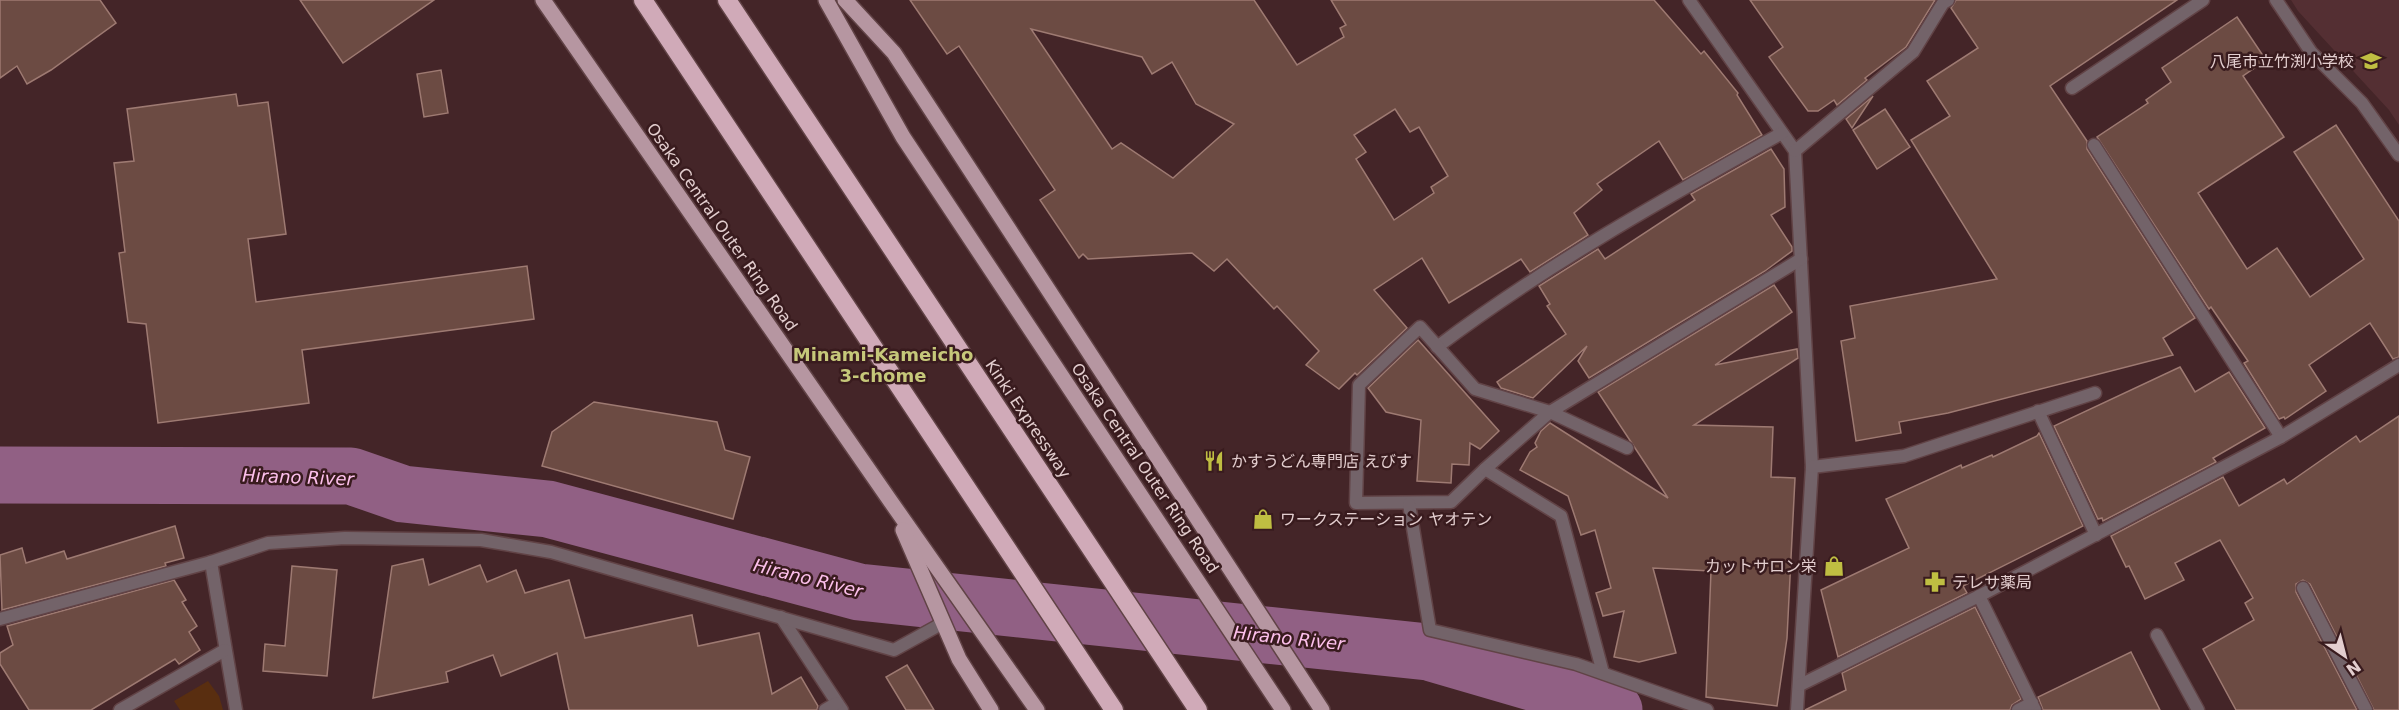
<svg xmlns="http://www.w3.org/2000/svg" width="2399" height="710" font-family="'DejaVu Sans','Noto Sans JP',sans-serif">
  <style>
    .built { fill: #542f33 }
    .green { fill: #592e10 }
    .lines { fill: none; stroke-linecap: round; stroke-linejoin: round }
    .river { stroke: #916084; stroke-width: 57 }
    .building { fill: #6c4b43; stroke: #9e7a72; stroke-width: 1.5; fill-rule: evenodd }
    .minor-casing { stroke: #614346; stroke-width: 15 }
    .primary-casing { stroke: #614346; stroke-width: 18 }
    .motorway-casing { stroke: #614346; stroke-width: 21 }
    .minor { stroke: #736369; stroke-width: 12 }
    .primary { stroke: #b696a1; stroke-width: 15 }
    .motorway { stroke: #d0aab8; stroke-width: 18 }
    .labels { text-anchor: middle; dominant-baseline: central; stroke-width: 5; stroke-linejoin: round; paint-order: stroke }
    .poi-label { font-size: 16px; fill: #e3cecf; stroke: #391b1e; text-anchor: start }
    .street-label { font-size: 16px; fill: #e3cecf; stroke: #391b1e }
    .neighbourhood-label { font-size: 18px; font-weight: bold; fill: #c6c87a; stroke: #391b1e }
    .water-label { font-size: 18px; font-style: italic; fill: #fdc0ec; stroke: #391b1e }
  </style>
  <rect width="100%" height="100%" fill="#442528"/>
  <polygon class="built" points="2291,0 2399,0 2399,125 2389,110 2298,11"/>
  <polygon class="green" points="208,681 219,696 223,710 180,710 174,701"/>
  <g class="lines">
    <polyline class="river" points="0,475 351,476 403,494 548,509 859,592 1428,652 1597,701 1614,710"/>
  </g>
  <g class="building">
    <polygon points="0,0 100,0 116,23 51,70 27,84 17,66 0,78"/>
    <polygon points="300,0 434,0 343,63"/>
    <path d="M910 0H1254L1297 65 1344 37 1340 28 1346 25 1331 0H1654L1701 54 1704 51 1738 93 1737 95 1762 135 1683 180 1659 141 1597 184 1602 190 1574 213 1588 235 1530 272 1521 259 1449 303 1422 258 1374 290 1407 328 1357 375 1355 373 1339 389 1306 365 1319 351 1277 306 1274 309 1227 259 1214 271 1192 253 1088 259 1083 254 1079 258 1040 200 1055 190 959 46 947 54ZM1031 29 1142 57 1152 74 1172 62 1196 104 1234 124 1173 178 1121 143 1112 149ZM1395 109 1410 132 1419 127 1448 176 1431 187 1434 193 1394 220 1356 159 1366 152 1354 135Z"/>
    <polygon points="1750,0 1935,0 1906,47 1865,78 1867,80 1837,105 1834,100 1818,111 1808,111 1769,57 1783,47"/>
    <polygon points="1956,0 2177,0 2050,86 2087,141 2087,149 2195,318 2163,338 2173,355 1948,413 1899,422 1901,433 1856,441 1841,341 1855,338 1850,306 1997,279 1911,140 1950,116 1927,81 1978,48 1951,8"/>
    <polygon points="2237,17 2266,60 2243,76 2284,137 2198,193 2247,269 2277,248 2310,297 2364,259 2294,152 2336,125 2399,221 2399,357 2393,359 2370,323 2309,365 2326,391 2285,419 2284,417 2279,419 2244,363 2248,361 2211,307 2209,309 2097,137 2148,103 2146,100 2171,82 2162,68"/>
    <polygon points="441,70 448,113 424,117 417,74"/>
    <polygon points="236,94 238,106 268,102 286,234 248,239 256,302 527,266 534,319 302,350 309,403 158,423 146,324 128,322 119,253 125,252 114,163 134,161 127,109"/>
    <polygon points="1873,96 1852,128 1846,119"/>
    <polygon points="1885,109 1910,147 1877,169 1853,130"/>
    <polygon points="1771,149 1784,169 1785,207 1771,215 1792,247 1792,251 1765,271 1589,378 1578,361 1587,346 1533,398 1501,388 1497,382 1566,334 1547,306 1550,304 1539,286 1598,249 1605,259 1695,200 1691,194"/>
    <polygon points="1774,285 1792,312 1715,365 1797,349 1798,358 1694,425 1773,427 1771,477 1795,478 1787,638 1777,706 1706,697 1711,571 1653,568 1676,653 1639,662 1614,657 1624,611 1603,616 1596,593 1611,588 1595,530 1581,535 1568,496 1520,470 1530,452 1537,447 1535,443 1541,431 1550,423 1668,498 1598,392"/>
    <polygon points="1418,340 1499,431 1480,449 1470,443 1469,465 1452,464 1451,483 1417,481 1421,420 1386,412 1368,388"/>
    <polygon points="2180,367 2195,392 2229,372 2265,428 2213,458 2216,462 2103,521 2102,518 2098,519 2054,426"/>
    <polygon points="594,402 717,422 725,450 750,457 733,519 542,466 552,432"/>
    <polygon points="2399,416 2399,710 2374,710 2310,584 2303,580 2296,584 2296,592 2357,710 2236,710 2203,649 2254,620 2245,603 2253,598 2220,540 2175,563 2184,580 2145,599 2129,566 2126,567 2111,536 2223,477 2239,506 2284,479 2287,484 2356,436 2360,442"/>
    <polygon points="2039,433 2083,526 1963,586 1967,593 1838,657 1821,590 1909,548 1886,499 1961,465 1962,468 1992,455 1993,457 2037,436"/>
    <polygon points="175,526 184,558 165,563 166,566 2,610 0,555 22,548 26,563 64,551 67,559"/>
    <polygon points="423,559 429,585 480,565 487,582 516,570 525,593 569,580 585,638 692,615 698,646 759,633 772,694 801,677 818,706 817,710 569,710 557,653 501,676 493,655 446,672 448,682 373,698 392,566"/>
    <polygon points="292,566 337,570 327,676 263,671 265,644 285,646"/>
    <polygon points="174,580 186,600 182,602 197,626 189,632 200,650 179,664 175,659 91,710 29,710 0,664 0,653 13,645 7,626"/>
    <polygon points="1975,607 2021,699 2012,705 2010,710 1805,710 1846,690 1842,673"/>
    <polygon points="2131,652 2160,710 2043,710 2038,697"/>
    <polygon points="907,665 934,710 906,710 886,677"/>
  </g>
  <g class="lines">
    <g class="minor-casing">
      <g id="minor">
        <polyline points="1689,0 1795,151 1812,467 1797,710"/>
        <polyline points="2276,0 2311,52 2362,103 2399,155"/>
        <polyline points="2072,88 2203,0"/>
        <polyline points="2094,145 2281,437"/>
        <polyline points="1795,151 1913,52 1943,3 1948,0"/>
        <path d="M1437 347C1546 265 1664 199 1782 133"/>
        <polyline points="2038,411 2096,535"/>
        <polyline points="1627,448 1550,412 1475,389 1420,327 1359,385 1356,503 1451,502 1485,469 1550,412 1801,259"/>
        <polyline points="1812,467 1904,456 2095,393"/>
        <polyline points="1485,469 1561,516 1603,673"/>
        <polyline points="1409,504 1430,630 1576,664 1707,710"/>
        <polyline points="211,562 236,710"/>
        <polyline points="2303,588 2366,710"/>
        <polyline points="1979,596 2035,710"/>
        <polyline points="781,617 842,710"/>
        <polyline points="0,619 211,562 268,543 345,538 481,540 551,552 894,650 943,623"/>
        <polyline points="2157,635 2198,710"/>
        <polyline points="1800,685 1979,596 2281,437 2399,365"/>
        <polyline points="120,710 225,650"/>
        <polyline points="825,710 837,703"/>
        <polyline points="2018,710 2032,703"/>
      </g>
    </g>
    <g class="primary-casing">
      <g id="primary">
        <polyline points="543,0 891,502 1037,710"/>
        <polyline points="826,0 903,137 1283,710"/>
        <polyline points="845,0 894,53 1322,710"/>
        <polyline points="903,530 959,659 991,710"/>
      </g>
    </g>
    <g class="motorway-casing">
      <g id="motorway">
        <polyline points="643,0 1114,710"/>
        <polyline points="727,0 1198,710"/>
      </g>
    </g>
    <use href="#minor" class="minor"/>
    <use href="#primary" class="primary"/>
    <use href="#motorway" class="motorway"/>
  </g>
  <defs>
    <g id="school-bare" transform="scale(1.62)"><path d="M0-5L7-2L0 1L-7-2ZM-4 1L0 2.5L4 1V4Q0 6-4 4Z" fill="#bfbe42" stroke="#391b1e" stroke-width="2.5" paint-order="stroke"/></g>
    <g id="restaurant-bare" transform="scale(1.62)"><path d="M-5-6h1v4h1v-4h1v4h1v-4h1v5L-1.5 .5V6h-2V.5L-5-1ZM5-6V6H3V1.5H1.5Q1.5-4 5-6Z" fill="#bfbe42" stroke="#391b1e" stroke-width="2.5" paint-order="stroke"/></g>
    <g id="shop-bare" transform="scale(1.62)"><path d="M-5-2.5h2.3a2.7 3.5 0 0 1 5.4 0H5L5.5 6h-11ZM-1.5-2.5h3a1.5 2.3 0 0 0-3 0Z" fill="#bfbe42" stroke="#391b1e" stroke-width="2.5" paint-order="stroke"/></g>
    <g id="pharmacy-bare" transform="scale(1.62)"><path d="M-2-6h4v4h4v4h-4v4h-4v-4h-4v-4h4Z" fill="#bfbe42" stroke="#391b1e" stroke-width="2.5" paint-order="stroke"/></g>
  </defs>
  <g fill-rule="evenodd">
    <use href="#school-bare" x="2371" y="61"/>
    <use href="#restaurant-bare" x="1214" y="461"/>
    <use href="#shop-bare" x="1263" y="519"/>
    <use href="#shop-bare" x="1834" y="566"/>
    <use href="#pharmacy-bare" x="1935" y="582"/>
  </g>
  <g class="labels">
    <g class="poi-label">
      <text x="2354" y="61" text-anchor="end">八尾市立竹渕小学校</text>
      <text x="1231" y="461">かすうどん専門店 えびす</text>
      <text x="1280" y="519">ワークステーション ヤオテン</text>
      <text x="1817" y="566" text-anchor="end">カットサロン栄</text>
      <text x="1952" y="582">テレサ薬局</text>
    </g>
    <g class="street-label">
      <text transform="translate(722 227) rotate(55)">Osaka Central Outer Ring Road</text>
      <text transform="translate(1028 419) rotate(56)">Kinki Expressway</text>
      <text transform="translate(1145 468) rotate(56)">Osaka Central Outer Ring Road</text>
    </g>
    <g class="neighbourhood-label">
      <text x="883" y="354">Minami-Kameicho<tspan x="883" dy="21">3-chome</tspan></text>
    </g>
    <g class="water-label">
      <text transform="translate(298 477) rotate(2)">Hirano River</text>
      <text transform="translate(808 578) rotate(14)">Hirano River</text>
      <text transform="translate(1289 638) rotate(6)">Hirano River</text>
    </g>
  </g>
  <g transform="translate(2345 656) rotate(145)" stroke="#391b1e" stroke-width="4.5" paint-order="stroke">
  <path d="M0-4.5L10 22L0 15L-10 22Z" fill="#e3cecf"/>
  <text y="-9" font-size="16" font-weight="bold" text-anchor="middle" fill="#e3cecf">N</text>
  </g>
</svg>
